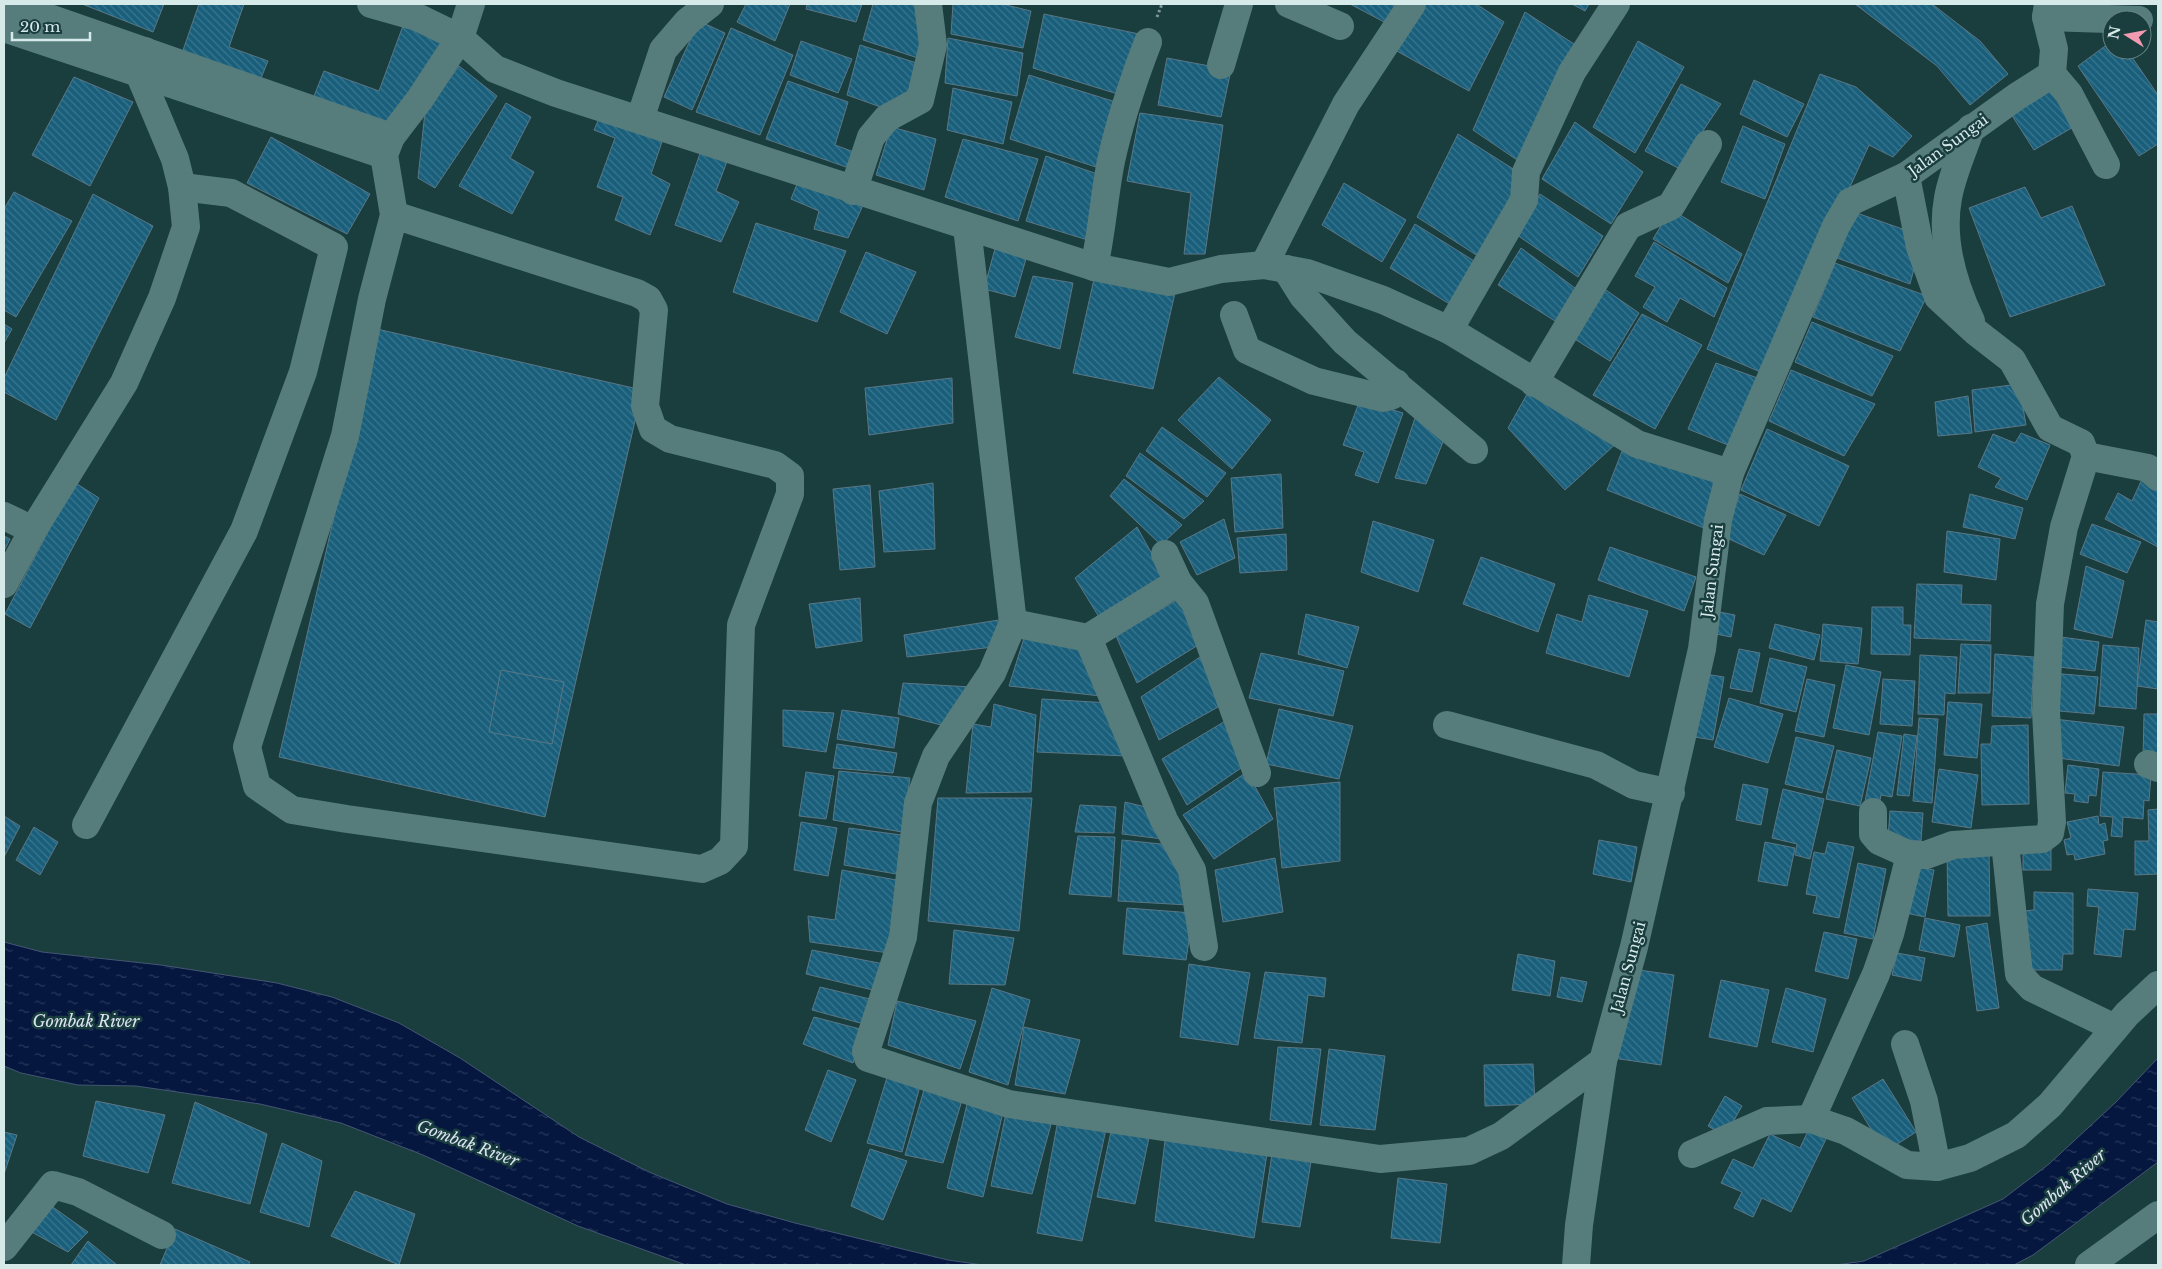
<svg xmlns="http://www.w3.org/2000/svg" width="2162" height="1269" font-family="'Libre Baskerville',serif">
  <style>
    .water { fill: url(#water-ripples); stroke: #445672 }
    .building { fill: url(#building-back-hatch); stroke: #5a7786 }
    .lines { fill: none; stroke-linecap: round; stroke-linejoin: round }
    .path { stroke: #7d9898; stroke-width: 3; stroke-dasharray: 2.5 2.5; stroke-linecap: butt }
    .minor { stroke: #577c7c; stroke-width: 28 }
    .labels { text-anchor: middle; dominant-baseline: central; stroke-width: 5; stroke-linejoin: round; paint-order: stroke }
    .street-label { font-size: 15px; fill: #d7eaea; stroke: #1a3d3e }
    .water-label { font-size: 16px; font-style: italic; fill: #dbe3f2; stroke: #1a3d3e }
  </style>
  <defs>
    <pattern id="water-ripples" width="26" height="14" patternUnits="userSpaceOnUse" patternTransform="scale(1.25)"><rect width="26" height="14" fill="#05173f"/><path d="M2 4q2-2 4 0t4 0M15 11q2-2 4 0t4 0" fill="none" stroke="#29395b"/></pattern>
    <pattern id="building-back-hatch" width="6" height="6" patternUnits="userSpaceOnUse" patternTransform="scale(1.25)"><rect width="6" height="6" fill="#195f7b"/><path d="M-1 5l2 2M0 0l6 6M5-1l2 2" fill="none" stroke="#3a768e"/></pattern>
  </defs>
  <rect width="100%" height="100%" fill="#1a3d3e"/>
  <g class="water">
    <polygon points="4,942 42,952 161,965 277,983 332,997 399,1023 460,1058 579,1137 649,1172 727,1204 795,1223 948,1260 983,1265 686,1265 578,1226 423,1155 341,1123 260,1104 136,1086 78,1085 21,1073 4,1066"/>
    <polygon points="2158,1058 2158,1162 2033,1255 2014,1265 1836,1265 1864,1261 2003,1199 2049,1164 2115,1103"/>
  </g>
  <g class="building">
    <polygon points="82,4 164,4 153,32"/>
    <polygon points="199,4 244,4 229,47 268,61 259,83 181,56"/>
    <polygon points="746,4 790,4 775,41 737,22"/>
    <polygon points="807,4 862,4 856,22 806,9"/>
    <polygon points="873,4 922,4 921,59 863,40"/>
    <polygon points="953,4 1002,4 1031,11 1023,48 951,34"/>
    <polygon points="1350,4 1397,4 1386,23"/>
    <polygon points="1422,4 1476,4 1504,22 1469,91 1395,50"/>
    <polygon points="1572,4 1589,4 1585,11"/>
    <polygon points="1855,4 1932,4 1980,41 2008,74 1970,105 1937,66"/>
    <polygon points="1525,12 1577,46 1520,162 1473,130"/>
    <polygon points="1044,14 1139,34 1121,95 1033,68"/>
    <polygon points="699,21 725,33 692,110 664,97"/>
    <polygon points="404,23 448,42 392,127 314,96 324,71 379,91"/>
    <polygon points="731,28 793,55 760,135 696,112"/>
    <polygon points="948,38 1023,53 1017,96 945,83"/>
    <polygon points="801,41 852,59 838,93 790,75"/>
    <polygon points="1638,41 1684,67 1635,153 1593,127"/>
    <polygon points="2112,41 2112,50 2127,50 2158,95 2158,144 2139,156 2078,66"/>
    <polygon points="860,45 923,65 916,95 889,110 847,95"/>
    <polygon points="1167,58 1231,70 1221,117 1158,105"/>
    <polygon points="459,66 497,96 435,188 418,178 425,112"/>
    <polygon points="1820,74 1856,87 1912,136 1893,157 1869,145 1765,374 1707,349"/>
    <polygon points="1029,75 1119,103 1102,169 1010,139"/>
    <polygon points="74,77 133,102 90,186 32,155"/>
    <polygon points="1754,80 1804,104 1787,137 1740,114"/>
    <polygon points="788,81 848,102 835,145 854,152 846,167 766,139"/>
    <polygon points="1681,84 1721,104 1678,168 1645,151"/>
    <polygon points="2048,87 2075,126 2034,150 2011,114"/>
    <polygon points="953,88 1012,102 1003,144 947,130"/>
    <polygon points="506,103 531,117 510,158 534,172 512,214 459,186"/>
    <polygon points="602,112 665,133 651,174 670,184 650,235 615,220 623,197 597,187 615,138 594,130"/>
    <polygon points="1140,113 1223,125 1205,254 1184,254 1191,193 1127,181"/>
    <polygon points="1575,122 1643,172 1611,224 1542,179"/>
    <polygon points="1743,126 1785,144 1765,199 1721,182"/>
    <polygon points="891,127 936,139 924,190 876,175"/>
    <polygon points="1458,134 1518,172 1516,197 1481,258 1417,217"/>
    <polygon points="271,137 370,194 347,234 247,183"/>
    <polygon points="963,139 1038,159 1018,221 945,197"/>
    <polygon points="703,145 729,156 716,191 739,202 721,242 675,225"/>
    <polygon points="1046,156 1100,175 1091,241 1026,221"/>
    <polygon points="799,179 865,201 848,238 814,229 819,211 791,199"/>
    <polygon points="1344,183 1406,220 1382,262 1322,225"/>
    <polygon points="2025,187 2041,218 2072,206 2105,285 2010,317 1969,208"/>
    <polygon points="14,192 72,221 16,317 4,310 4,209"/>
    <polygon points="93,194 153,226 56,420 4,392 4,378"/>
    <polygon points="1540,194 1603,236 1578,277 1517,235"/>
    <polygon points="1671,209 1742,254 1728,283 1653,239"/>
    <polygon points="1854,212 1911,232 1918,254 1910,284 1837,258"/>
    <polygon points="756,223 846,251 817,322 733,292"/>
    <polygon points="1415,224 1479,264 1453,306 1390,268"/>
    <polygon points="1654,242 1727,288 1714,317 1680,298 1667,322 1643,307 1655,287 1635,276"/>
    <polygon points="996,245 1028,252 1015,297 984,289"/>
    <polygon points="1521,248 1575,288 1555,321 1498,285"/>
    <polygon points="866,252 916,272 887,334 840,312"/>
    <polygon points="1835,263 1927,296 1900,351 1813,317"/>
    <polygon points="1033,276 1073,283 1060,349 1015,337"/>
    <polygon points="1094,279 1175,293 1153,389 1073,373"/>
    <polygon points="1603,288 1639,313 1610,361 1573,338"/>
    <polygon points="1642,314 1702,345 1655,429 1593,395"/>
    <polygon points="1812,322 1893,356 1872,396 1795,362"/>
    <polygon points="4,324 12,329 4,343"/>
    <polygon points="377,329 642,390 545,817 279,757"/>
    <polygon points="1716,363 1763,380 1733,447 1688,429"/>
    <polygon points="1791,370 1875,404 1844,456 1769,421"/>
    <polygon points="1219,377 1271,420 1232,469 1178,420"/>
    <polygon points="952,378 953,423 869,435 865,388"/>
    <polygon points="2019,384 2026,425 1975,432 1972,390"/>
    <polygon points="1530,389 1619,441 1565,490 1508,428"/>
    <polygon points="1968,396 1972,433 1938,436 1935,402"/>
    <polygon points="1360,400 1403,413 1378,483 1355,475 1364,452 1343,445"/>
    <polygon points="1416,415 1447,432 1426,484 1395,478"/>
    <polygon points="1162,427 1226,473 1207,497 1146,451"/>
    <polygon points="1767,429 1849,466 1819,526 1741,490"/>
    <polygon points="2021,433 2050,445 2027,500 1995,487 2001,478 1978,467 1993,434 2015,443"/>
    <polygon points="1624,446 1723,480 1704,528 1607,490"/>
    <polygon points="1140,453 1204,501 1184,519 1126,476"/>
    <polygon points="1281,474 1283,528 1235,532 1231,478"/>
    <polygon points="2143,477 2158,488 2158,547 2105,519 2118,493 2132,501"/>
    <polygon points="1124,479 1182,525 1161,545 1110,496"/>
    <polygon points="74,482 99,498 30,628 5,614"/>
    <polygon points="933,483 935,549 884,552 879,491"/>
    <polygon points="870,485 875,567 840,570 833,489"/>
    <polygon points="1740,494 1786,515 1764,555 1729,539 1729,522"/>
    <polygon points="1970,494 2023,508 2015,539 1963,527"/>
    <polygon points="1224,519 1235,558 1197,575 1180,542"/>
    <polygon points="1373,521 1434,540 1418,592 1361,572"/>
    <polygon points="2092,524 2141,542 2127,573 2080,554"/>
    <polygon points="1137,527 1164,576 1099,617 1075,578"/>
    <polygon points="1947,531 2000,539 1996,580 1944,572"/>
    <polygon points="1286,534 1287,570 1240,573 1237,538"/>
    <polygon points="4,536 10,539 4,551"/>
    <polygon points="1610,547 1696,577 1684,611 1598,580"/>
    <polygon points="1481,557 1555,584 1538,632 1463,604"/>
    <polygon points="2086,566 2124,581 2112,638 2074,629"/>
    <polygon points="1917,584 1962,585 1961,604 1991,605 1990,641 1914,638"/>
    <polygon points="1589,595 1648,611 1629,677 1546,653 1557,614 1582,622"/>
    <polygon points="1182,597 1203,642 1137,683 1116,636"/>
    <polygon points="860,598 862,641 816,648 809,604"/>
    <polygon points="1872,607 1903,607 1903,625 1911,625 1910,655 1871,654"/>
    <polygon points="1714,611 1735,615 1731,637 1711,633"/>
    <polygon points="1306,614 1359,627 1347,668 1298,654"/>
    <polygon points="1005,619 1002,646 907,657 904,635"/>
    <polygon points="2146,620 2158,622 2158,689 2137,686"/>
    <polygon points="1775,624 1820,635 1814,660 1769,648"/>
    <polygon points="1823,624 1862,628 1858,664 1820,661"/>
    <polygon points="1025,635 1085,646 1101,696 1009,686"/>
    <polygon points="2053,636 2099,642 2095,671 2049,666"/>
    <polygon points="1961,644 1991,645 1990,693 1958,693"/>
    <polygon points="2103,645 2139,648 2136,709 2099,706"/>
    <polygon points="1739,649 1760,653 1752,692 1730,688"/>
    <polygon points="1261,653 1344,671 1333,716 1249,698"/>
    <polygon points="1995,654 2034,657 2031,718 1992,716"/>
    <polygon points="1920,655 1957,657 1955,694 1945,693 1944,715 1918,714"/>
    <polygon points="1200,657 1227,702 1159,740 1141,697"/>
    <polygon points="1770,658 1807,667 1796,712 1760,703"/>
    <polygon points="1846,665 1881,672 1869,735 1833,728"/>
    <polygon points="501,670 564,682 552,744 489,732"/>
    <polygon points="1699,673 1724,677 1713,740 1688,736"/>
    <polygon points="2051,673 2098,677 2094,714 2047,710"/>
    <polygon points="1807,679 1835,685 1824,737 1795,731"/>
    <polygon points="1883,679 1915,681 1912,726 1880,724"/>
    <polygon points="903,683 971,687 945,726 898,714"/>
    <polygon points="1729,698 1783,714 1768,763 1714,747"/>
    <polygon points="1042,699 1110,703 1126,756 1037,752"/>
    <polygon points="1948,702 1982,704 1977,758 1944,755"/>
    <polygon points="994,704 1036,715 1031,792 966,793 973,724 991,727"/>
    <polygon points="1279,709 1353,726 1339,779 1266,764"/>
    <polygon points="783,710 834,713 826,752 783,746"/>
    <polygon points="842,710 899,718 894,748 837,739"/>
    <polygon points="2144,714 2158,714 2158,760 2143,759"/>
    <polygon points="1919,718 1938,719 1932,803 1913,801"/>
    <polygon points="2054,719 2124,727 2119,766 2050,757"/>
    <polygon points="1227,720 1244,766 1187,805 1162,759"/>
    <polygon points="2028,725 2029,804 1982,805 1981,744 1991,744 1992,726"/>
    <polygon points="1878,732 1902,736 1892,797 1881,795 1879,805 1865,802"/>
    <polygon points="1904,734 1917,736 1909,796 1897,795"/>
    <polygon points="1796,737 1834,746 1822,793 1785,784"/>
    <polygon points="837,744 897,753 893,773 833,768"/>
    <polygon points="1837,750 1871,758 1860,806 1826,799"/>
    <polygon points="2068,765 2099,769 2096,796 2089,795 2088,803 2074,801 2075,794 2065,793"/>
    <polygon points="1939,769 1978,775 1971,828 1932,822"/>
    <polygon points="839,771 910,778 902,832 833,820"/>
    <polygon points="806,772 834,776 826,819 799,816"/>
    <polygon points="1247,772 1273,819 1214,859 1183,815"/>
    <polygon points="2103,772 2151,775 2149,801 2144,800 2143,819 2123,817 2122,837 2111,836 2113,817 2100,816"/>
    <polygon points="1340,782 1340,861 1282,868 1274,788"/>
    <polygon points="1743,784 1768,789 1761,825 1736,820"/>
    <polygon points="1783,789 1824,799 1810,859 1795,855 1797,844 1772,838"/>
    <polygon points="938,798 1032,798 1019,931 928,921"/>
    <polygon points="1125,802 1154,809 1163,839 1122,834"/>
    <polygon points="1080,805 1116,807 1114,833 1075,832"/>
    <polygon points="2158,809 2158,874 2135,875 2135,841 2149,841 2148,810"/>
    <polygon points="1890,811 1923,813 1921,841 1888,839"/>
    <polygon points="4,816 20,826 4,857"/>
    <polygon points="2098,816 2099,825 2105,823 2108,840 2103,841 2105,854 2075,860 2074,854 2067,855 2064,840 2071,838 2067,822"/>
    <polygon points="801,822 837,828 828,876 794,870"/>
    <polygon points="34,827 58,842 40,875 16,860"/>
    <polygon points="849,828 909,836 902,875 844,865"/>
    <polygon points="1078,836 1115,837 1111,897 1069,894"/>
    <polygon points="1122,840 1171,845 1188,905 1118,901"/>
    <polygon points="1599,840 1637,847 1631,882 1593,874"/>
    <polygon points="1765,842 1795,848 1787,886 1758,881"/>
    <polygon points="1828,842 1854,847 1839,918 1813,913 1817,896 1806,894 1814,852 1825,854"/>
    <rect x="2023" y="848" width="28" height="22"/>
    <polygon points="1947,850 1989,850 1990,916 1948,916"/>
    <polygon points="1275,858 1283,912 1223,922 1215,870"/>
    <polygon points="1858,863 1886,869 1873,939 1844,933"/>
    <polygon points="1910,866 1934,870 1925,917 1901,912"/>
    <polygon points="842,870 902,881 889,953 810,942 808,916 835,920"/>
    <polygon points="2088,889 2138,893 2135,930 2124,929 2121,957 2094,954 2099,907 2087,906"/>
    <polygon points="2034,892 2073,893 2073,954 2063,954 2062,970 2024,970 2024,911 2034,910"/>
    <polygon points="1127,908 1193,913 1186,960 1123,954"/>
    <polygon points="1925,918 1960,925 1954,957 1919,950"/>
    <polygon points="1987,923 1999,1008 1977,1011 1966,927"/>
    <polygon points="954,930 1014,938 1005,985 949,984"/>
    <polygon points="1824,932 1857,939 1848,979 1815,971"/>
    <polygon points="812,950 884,964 877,991 806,974"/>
    <polygon points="1897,953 1925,958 1921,981 1892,975"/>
    <polygon points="1518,954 1555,961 1550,996 1512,990"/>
    <polygon points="1189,964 1250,973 1238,1045 1180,1037"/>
    <polygon points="1632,969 1674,975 1661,1065 1613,1058"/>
    <polygon points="1265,972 1326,978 1324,997 1308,995 1302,1043 1254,1038"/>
    <polygon points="1561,977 1587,982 1582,1002 1557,997"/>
    <polygon points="1721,980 1769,990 1757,1047 1709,1037"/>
    <polygon points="820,987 874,1000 864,1024 812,1010"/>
    <polygon points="992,988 1030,1000 1008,1085 969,1072"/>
    <polygon points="1786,988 1826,999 1813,1052 1772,1042"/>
    <polygon points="897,1001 976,1021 960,1069 888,1045"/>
    <polygon points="814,1017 864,1030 853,1063 803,1044"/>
    <polygon points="1024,1027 1080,1040 1065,1094 1015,1085"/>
    <polygon points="1278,1047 1321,1049 1311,1125 1270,1120"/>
    <polygon points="1329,1049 1385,1056 1375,1130 1320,1125"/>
    <polygon points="1533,1064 1535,1104 1485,1106 1484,1065"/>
    <polygon points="828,1070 856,1080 831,1142 805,1130"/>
    <polygon points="888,1074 920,1086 902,1152 867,1143"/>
    <polygon points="1883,1079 1916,1132 1885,1152 1852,1098"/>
    <polygon points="926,1083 963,1097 943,1163 905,1155"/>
    <polygon points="1725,1096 1742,1106 1725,1136 1708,1126"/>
    <polygon points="968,1100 1004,1108 983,1197 947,1188"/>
    <polygon points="96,1101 165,1115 148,1173 83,1156"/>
    <polygon points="195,1102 267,1134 250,1204 172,1183"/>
    <polygon points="1007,1108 1053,1117 1032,1194 991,1186"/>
    <polygon points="1058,1120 1106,1129 1082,1241 1037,1233"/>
    <polygon points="1112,1127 1150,1133 1135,1204 1097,1197"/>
    <polygon points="1809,1129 1827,1137 1791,1212 1762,1198 1753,1217 1734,1208 1742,1192 1721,1183 1733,1159 1753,1168 1770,1134 1800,1148"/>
    <polygon points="4,1132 17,1135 4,1174"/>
    <polygon points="1166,1133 1268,1147 1254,1238 1155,1221"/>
    <polygon points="282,1143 322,1161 309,1227 260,1212"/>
    <polygon points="1273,1147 1312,1156 1300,1227 1262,1222"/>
    <polygon points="870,1149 907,1161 883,1220 851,1206"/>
    <polygon points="1398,1178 1447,1184 1440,1243 1391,1238"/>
    <polygon points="355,1191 415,1214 399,1265 331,1236"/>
    <polygon points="47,1203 88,1232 68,1252 28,1230"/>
    <polygon points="175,1229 250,1262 248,1265 160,1265"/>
    <polygon points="88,1241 117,1265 71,1265"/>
  </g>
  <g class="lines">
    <polyline class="path" points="1157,17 1162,4"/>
    <g class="minor">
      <polyline points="9,4 391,137"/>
      <polyline points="371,4 417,17 460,38 495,69 556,93 1094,267 1169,282 1221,269 1264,265 1307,273 1383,300 1449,330 1637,444 1730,473"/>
      <polyline points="1289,4 1340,26"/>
      <polyline points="2046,17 2139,20"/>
      <polyline points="4,28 384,155"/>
      <polyline points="1221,65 1239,4"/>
      <polyline points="2052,74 2069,94 2106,165"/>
      <polyline points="640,119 663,50 688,21 710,4"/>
      <path d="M1971 128C1963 151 1952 175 1948 198 1940 241 1953 283 1971 321"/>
      <polyline points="1906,176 1920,247 1938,297 1976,332 2012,360 2050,428 2081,443 2086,456 2148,468 2158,477"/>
      <polyline points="853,191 871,137 887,118 920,100 933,45 928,4"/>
      <polyline points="394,215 637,293 648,299 654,310 645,406 653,429 670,439 775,465 790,476 790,494 741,625 734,846 720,861 702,869 347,819 292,810 257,786 247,747 345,436 372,299 394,215 384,155 391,137 420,99 460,38 471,4"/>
      <polyline points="967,227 1013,623 992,673 936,756 918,803 903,937 866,1051 868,1058 1009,1104 1380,1159 1469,1151 1501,1136 1603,1061"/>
      <polyline points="1264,265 1346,104 1412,4"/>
      <path d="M1094 267C1102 232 1104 196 1111 161 1120 120 1133 81 1148 42"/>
      <polyline points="1286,269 1303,296 1345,342 1474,450"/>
      <polyline points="1234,315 1247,350 1314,381 1383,398 1391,396 1396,383"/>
      <polyline points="1449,330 1524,200 1526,172 1572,72 1616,4"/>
      <polyline points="1534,383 1628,226 1671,206 1708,144"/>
      <polyline points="4,516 33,530"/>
      <polyline points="1165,554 1178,582 1195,603 1257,773"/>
      <polyline points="4,584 33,530 124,383 162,298 186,227 182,187 175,159 139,73 145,51"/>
      <polyline points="1013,623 1088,638 1164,820 1192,870 1204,947"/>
      <polyline points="1088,638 1178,582"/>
      <polyline points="1447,725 1596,765 1634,785 1671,793"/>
      <polyline points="2148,764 2158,768"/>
      <polyline points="1873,812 1873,834 1879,841 1910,855 1926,855 1953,845 2042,839 2050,833 2052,822 2046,712 2050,604 2064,527 2086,456"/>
      <polyline points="86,825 244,531 303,372 334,247 231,193 182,187"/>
      <polyline points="2005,843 2019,974 2032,988 2115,1028"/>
      <polyline points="1905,1044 1924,1101 1937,1167"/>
      <polyline points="1811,1119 1876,974 1890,934 1910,855"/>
      <polyline points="1692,1154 1767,1121 1811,1119 1846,1131 1907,1165 1937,1167 1970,1158 2016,1135 2050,1105 2127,1014 2158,985"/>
      <polyline points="4,1247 53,1185 78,1192 162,1235"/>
      <polyline points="1576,1265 1579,1225 1603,1061 1634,947 1702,649 1718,520 1730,473 1836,226 1850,202 1906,176 2016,97 2052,74 2054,49 2046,17 2048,4"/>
      <polyline points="2089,1265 2158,1215"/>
    </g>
  </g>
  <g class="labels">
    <g class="street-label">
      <text transform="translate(1948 145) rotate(-36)">Jalan Sungai</text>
      <text transform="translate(1712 571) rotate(-83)">Jalan Sungai</text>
      <text transform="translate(1628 967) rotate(-75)">Jalan Sungai</text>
    </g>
    <g class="water-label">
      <text x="86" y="1021">Gombak River</text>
      <text transform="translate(468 1143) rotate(20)">Gombak River</text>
      <text transform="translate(2063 1187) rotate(-41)">Gombak River</text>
    </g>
  </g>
  <rect width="2162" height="1269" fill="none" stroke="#d7eaea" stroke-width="10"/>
  <g transform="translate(2127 35) rotate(281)"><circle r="24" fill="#1a3d3e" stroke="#668283"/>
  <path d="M0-4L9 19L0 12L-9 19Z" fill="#f29ab0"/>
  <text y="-8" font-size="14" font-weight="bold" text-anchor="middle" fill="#d7eaea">N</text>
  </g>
  <path d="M12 32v8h78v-8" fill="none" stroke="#d7eaea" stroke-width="2.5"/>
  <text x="20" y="32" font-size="15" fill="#d7eaea" stroke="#1a3d3e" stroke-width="4" paint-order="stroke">20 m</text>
</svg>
